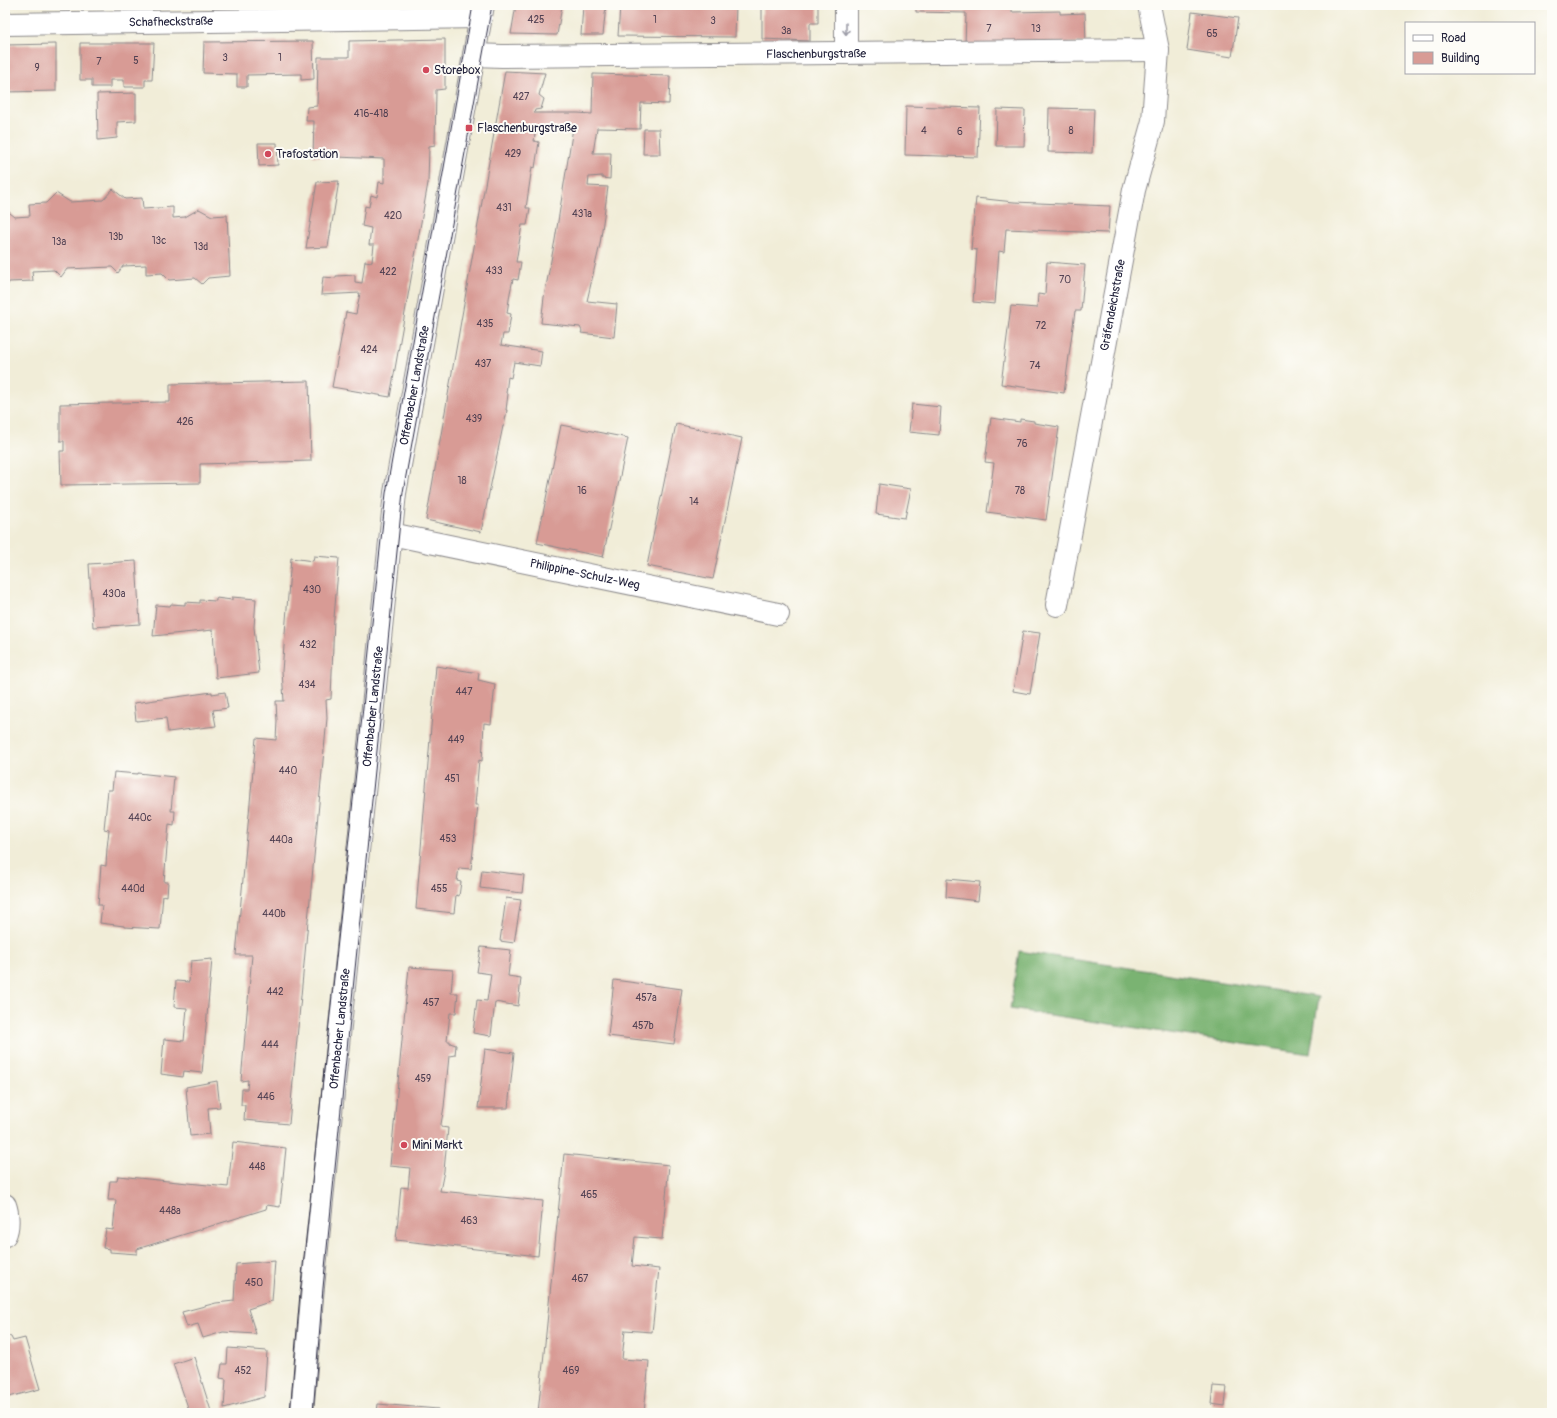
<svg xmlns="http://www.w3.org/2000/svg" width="1557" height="1418" font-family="Pangolin,sans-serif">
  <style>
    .forest { fill: #7ab372; stroke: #4e6a56 }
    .building { fill: #d89b95 }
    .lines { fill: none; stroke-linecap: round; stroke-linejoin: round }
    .minor-casing { stroke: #8a888a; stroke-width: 24 }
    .major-casing { stroke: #8a888a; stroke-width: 24 }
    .minor { stroke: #fff; stroke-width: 22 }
    .major { stroke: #fff; stroke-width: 22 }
    .tram { stroke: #22223b; stroke-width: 1 }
    .oneway { stroke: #9c9ca7 }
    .poi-dot { fill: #d1495b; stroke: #fdfcf7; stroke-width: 1.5 }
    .labels { text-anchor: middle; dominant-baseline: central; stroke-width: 4; stroke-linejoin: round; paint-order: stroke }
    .number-label { font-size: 10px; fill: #504052 }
    .street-label { font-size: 12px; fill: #22223b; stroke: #fdfcf7 }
    .poi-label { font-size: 12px; fill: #22223b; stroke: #fdfcf7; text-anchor: start }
  </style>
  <rect width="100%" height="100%" fill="#fdfcf7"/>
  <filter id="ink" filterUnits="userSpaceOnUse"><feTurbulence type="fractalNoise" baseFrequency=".025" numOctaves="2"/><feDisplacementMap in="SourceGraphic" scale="8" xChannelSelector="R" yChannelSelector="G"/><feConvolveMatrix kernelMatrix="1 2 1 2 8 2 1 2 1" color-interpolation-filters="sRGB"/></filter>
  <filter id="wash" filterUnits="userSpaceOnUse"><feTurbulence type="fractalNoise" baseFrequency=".012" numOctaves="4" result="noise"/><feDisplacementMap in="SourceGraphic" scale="16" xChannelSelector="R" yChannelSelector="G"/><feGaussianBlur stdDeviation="0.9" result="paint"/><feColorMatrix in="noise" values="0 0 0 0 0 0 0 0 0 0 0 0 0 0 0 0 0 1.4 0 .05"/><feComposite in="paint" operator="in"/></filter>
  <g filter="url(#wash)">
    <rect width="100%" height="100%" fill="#f1edd8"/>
    <polygon class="forest" points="1019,951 1319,997 1310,1054 1010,1009"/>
    <g id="blocks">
      <g class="building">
        <polygon points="516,5 567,5 567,7 562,6 557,35 511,34"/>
        <polygon points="583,5 606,5 603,35 581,35"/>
        <polygon points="620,5 736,5 735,37 618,36"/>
        <polygon points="762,5 818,5 818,23 810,23 810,41 762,39"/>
        <polygon points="916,5 1001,6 1002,5 1012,5 1012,12 1060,11 1060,14 1085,13 1086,43 965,45 966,13 916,12"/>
        <polygon points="1192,12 1238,18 1232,57 1187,50"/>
        <polygon points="445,39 445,89 436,90 435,145 429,146 428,183 390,397 332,387 346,312 356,314 360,293 321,295 323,277 336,278 336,276 355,275 355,282 362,283 365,261 372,262 374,245 369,245 371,228 362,226 365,206 369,207 371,195 377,197 379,182 384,183 384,159 313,156 314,121 306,121 307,107 317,106 318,57 349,57 349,41"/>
        <polygon points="313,41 314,79 301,80 301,74 247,75 247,87 237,87 237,74 203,73 204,42"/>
        <polygon points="80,43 154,43 152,80 145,80 145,87 124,87 124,80 110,80 110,87 92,87 92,80 80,80"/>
        <polygon points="56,44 56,91 5,92 5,45"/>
        <polygon points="505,71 545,73 539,95 544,99 541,109 535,110 534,113 578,113 592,114 593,74 670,76 669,104 641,103 640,129 597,128 593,153 611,153 610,179 602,178 602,176 589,177 588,186 608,187 600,244 587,301 617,304 614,337 581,333 582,331 580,327 541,323 544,297 555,240 573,128 536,127 534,141 539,142 535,168 532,167 526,208 530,208 527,225 522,225 516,262 521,262 518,280 513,279 510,293 507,313 511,314 508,334 503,334 501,345 542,351 540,366 514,362 511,378 508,377 506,393 508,394 506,410 507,410 504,426 503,426 481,532 426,520"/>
        <polygon points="136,93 136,121 117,122 117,138 98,140 97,94"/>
        <polygon points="906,106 980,108 978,157 905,155"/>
        <polygon points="1049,108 1094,109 1092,153 1048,152"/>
        <polygon points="997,109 1025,110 1024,146 996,146"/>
        <polygon points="644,129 659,129 660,154 643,154"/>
        <polygon points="258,143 277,143 278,165 259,166"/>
        <polygon points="339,181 328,247 306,248 317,182"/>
        <polygon points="113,189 125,199 142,198 143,209 173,207 173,218 185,217 199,209 212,216 227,215 230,276 208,278 202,284 195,278 169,280 162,273 146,274 146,265 123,266 118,273 112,267 67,269 61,277 54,270 32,271 33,281 9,282 5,290 5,209 15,217 30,216 29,204 46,203 56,193 70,202 103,200"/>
        <polygon points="976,198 1014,202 1110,206 1108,233 1006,229 1004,252 999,251 995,304 973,302 977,250 971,249"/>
        <polygon points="1047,262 1085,265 1081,311 1075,311 1064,393 1001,384 1011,306 1037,308 1038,294 1045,295"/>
        <polygon points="309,381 311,461 200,464 200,483 61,485 60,451 64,451 64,441 60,441 60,404 170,402 170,384"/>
        <polygon points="912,404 941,407 939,435 909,432"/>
        <polygon points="991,418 1020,422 1020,419 1034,421 1034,423 1059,427 1046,520 987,512 994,463 985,462"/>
        <polygon points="676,424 742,438 713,579 647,566"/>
        <polygon points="561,425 628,438 603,557 537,543"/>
        <polygon points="879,484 911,489 905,518 876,514"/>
        <polygon points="314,556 339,558 334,618 331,699 326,700 327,718 289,1124 244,1120 245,1105 241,1105 242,1089 247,1089 248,1080 241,1081 252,955 236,955 256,738 276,740 277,721 276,701 284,701 282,671 291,558 313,561"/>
        <polygon points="136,561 140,624 93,627 89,564"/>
        <polygon points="232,597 256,599 254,627 259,673 216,678 213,630 153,636 156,605 170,606 171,604 185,605 185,602 200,603 200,600 216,601 216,598 232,600"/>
        <polygon points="1023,631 1040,633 1030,694 1013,691"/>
        <polygon points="436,666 479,673 478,680 495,684 491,724 484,723 482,761 479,760 475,805 478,805 471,869 459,868 457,881 461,882 459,896 456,895 454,913 416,909"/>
        <polygon points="212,692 212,694 225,692 228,708 213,710 216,726 168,732 166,718 136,721 134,703"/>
        <polygon points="114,772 138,774 138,773 174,777 171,811 175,811 174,825 169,824 164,882 168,882 167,896 163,895 160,929 124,927 124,926 100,923 102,905 98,905 101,865 106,866 107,848 109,830 104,829 108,790 112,790"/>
        <polygon points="482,870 524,875 522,893 480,888"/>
        <polygon points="947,879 980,882 978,901 946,897"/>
        <polygon points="506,898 521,900 514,943 500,941"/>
        <polygon points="481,947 511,950 508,976 521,978 518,1006 495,1002 491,1036 473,1033 477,1000 487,1001 491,974 477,972"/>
        <polygon points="212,959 202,1073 184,1071 183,1077 161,1074 164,1039 184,1041 187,1008 174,1007 176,981 189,982 191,961"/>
        <polygon points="409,967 453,970 451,993 458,993 456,1013 450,1013 447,1041 450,1041 450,1043 456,1045 455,1055 449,1056 444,1107 441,1124 441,1127 448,1128 444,1171 440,1191 543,1201 538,1256 396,1240 401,1187 408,1188 410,1168 390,1166"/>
        <polygon points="614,980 682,989 674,1044 608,1036"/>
        <polygon points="485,1049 514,1053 508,1108 478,1108"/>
        <polygon points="217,1081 220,1107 208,1108 210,1134 190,1136 186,1087"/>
        <polygon points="233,1142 286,1148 280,1207 267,1205 266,1209 137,1249 137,1254 110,1252 110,1249 103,1248 106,1229 113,1230 116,1200 108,1200 110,1181 117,1181 118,1176 228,1187"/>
        <polygon points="564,1154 669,1165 662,1239 635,1237 632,1266 659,1269 652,1332 625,1330 622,1359 649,1361 644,1413 538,1413"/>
        <polygon points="275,1261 272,1301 248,1309 256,1334 223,1332 203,1338 198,1324 187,1327 182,1312 216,1303 234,1301 236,1264"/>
        <polygon points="5,1334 11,1337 13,1341 25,1338 40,1389 9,1397 5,1395"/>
        <polygon points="228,1348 267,1351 264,1397 224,1408 226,1379 220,1378 222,1364 227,1364"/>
        <polygon points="194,1357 211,1411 205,1413 190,1413 173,1364"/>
        <polygon points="1213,1386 1227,1387 1225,1406 1211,1404"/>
        <polygon points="378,1404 438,1409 438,1413 377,1413"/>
      </g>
    </g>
  </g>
  <g filter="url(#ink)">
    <use href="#blocks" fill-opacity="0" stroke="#8a888a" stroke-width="1"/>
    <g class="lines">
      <g class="minor-casing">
        <g id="minor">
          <polyline points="846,5 846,53"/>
          <path id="s1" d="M5 24 481 17"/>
          <path id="s2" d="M474 55 502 56C721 54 940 54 1158 50"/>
          <path id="s3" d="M391 534 778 614"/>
          <path id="s4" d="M1057 605 1134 190 1153 121 1158 50 1149 5"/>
          <path d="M5 1205C8 1213 9 1227 5 1235"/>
        </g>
      </g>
      <g class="major-casing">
        <g id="major">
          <path id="s5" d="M302 1413 313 1287 395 493 483 5"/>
        </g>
      </g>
      <use href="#minor" class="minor"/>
      <use href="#major" class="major"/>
      <g class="tram">
        <polyline points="290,1413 300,1294 386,493 473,5"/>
        <polyline points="313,1413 323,1288 403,492 492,5"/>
      </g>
    </g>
    <defs><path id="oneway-shaft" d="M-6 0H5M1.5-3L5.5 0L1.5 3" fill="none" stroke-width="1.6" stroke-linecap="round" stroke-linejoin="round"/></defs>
    <use class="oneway" href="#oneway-shaft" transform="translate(846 29) rotate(90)"/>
  </g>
  <g class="poi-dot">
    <circle cx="426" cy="70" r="4"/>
    <rect x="465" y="124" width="8" height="8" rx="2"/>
    <circle cx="268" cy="154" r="4"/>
    <circle cx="404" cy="1145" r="4"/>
  </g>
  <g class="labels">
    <g class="number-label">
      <text x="536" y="20">425</text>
      <text x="655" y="20">1</text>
      <text x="713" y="21">3</text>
      <text x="989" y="29">7</text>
      <text x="1036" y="29">13</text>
      <text x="786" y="31">3a</text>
      <text x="1212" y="34">65</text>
      <text x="225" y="58">3</text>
      <text x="280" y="58">1</text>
      <text x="136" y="61">5</text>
      <text x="99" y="62">7</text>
      <text x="37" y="68">9</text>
      <text x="521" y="97">427</text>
      <text x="371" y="114">416-418</text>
      <text x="924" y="131">4</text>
      <text x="1071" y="131">8</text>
      <text x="960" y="132">6</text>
      <text x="513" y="154">429</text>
      <text x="504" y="208">431</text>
      <text x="582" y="214">431a</text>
      <text x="393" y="216">420</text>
      <text x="116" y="237">13b</text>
      <text x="159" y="241">13c</text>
      <text x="59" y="242">13a</text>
      <text x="201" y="247">13d</text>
      <text x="494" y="271">433</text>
      <text x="388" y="272">422</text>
      <text x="1065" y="280">70</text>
      <text x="485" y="324">435</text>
      <text x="1041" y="326">72</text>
      <text x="369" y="350">424</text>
      <text x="483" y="364">437</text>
      <text x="1035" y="366">74</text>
      <text x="474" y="419">439</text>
      <text x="185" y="422">426</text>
      <text x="1022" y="444">76</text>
      <text x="462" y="481">18</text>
      <text x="582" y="491">16</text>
      <text x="1020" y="491">78</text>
      <text x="694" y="502">14</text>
      <text x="312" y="590">430</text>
      <text x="114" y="594">430a</text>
      <text x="308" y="645">432</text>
      <text x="307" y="685">434</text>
      <text x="464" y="692">447</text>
      <text x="456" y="740">449</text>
      <text x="288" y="771">440</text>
      <text x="452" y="779">451</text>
      <text x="140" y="818">440c</text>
      <text x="448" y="839">453</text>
      <text x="281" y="840">440a</text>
      <text x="133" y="889">440d</text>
      <text x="439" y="889">455</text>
      <text x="274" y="914">440b</text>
      <text x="275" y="992">442</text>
      <text x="646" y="998">457a</text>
      <text x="431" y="1003">457</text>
      <text x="643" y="1026">457b</text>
      <text x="270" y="1045">444</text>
      <text x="423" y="1079">459</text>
      <text x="266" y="1097">446</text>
      <text x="257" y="1167">448</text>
      <text x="589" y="1195">465</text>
      <text x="170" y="1211">448a</text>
      <text x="469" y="1221">463</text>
      <text x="580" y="1279">467</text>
      <text x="254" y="1283">450</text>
      <text x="243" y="1371">452</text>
      <text x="571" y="1371">469</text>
    </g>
    <g class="street-label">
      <text stroke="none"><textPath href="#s1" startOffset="166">Schafheckstraße</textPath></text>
      <text stroke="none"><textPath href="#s2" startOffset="342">Flaschenburgstraße</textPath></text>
      <text stroke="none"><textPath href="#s4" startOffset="305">Gräfendeichstraße</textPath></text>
      <text stroke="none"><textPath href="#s5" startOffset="1034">Offenbacher Landstraße</textPath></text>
      <text stroke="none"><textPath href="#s3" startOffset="198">Philippine-Schulz-Weg</textPath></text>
      <text stroke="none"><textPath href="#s5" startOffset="710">Offenbacher Landstraße</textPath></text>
      <text stroke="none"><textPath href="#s5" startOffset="386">Offenbacher Landstraße</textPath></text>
    </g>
    <g class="poi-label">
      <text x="434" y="70">Storebox</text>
      <text x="477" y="128">Flaschenburgstraße</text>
      <text x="276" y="154">Trafostation</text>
      <text x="412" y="1145">Mini Markt</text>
    </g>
  </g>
  <rect width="1557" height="1418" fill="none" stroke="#fdfcf7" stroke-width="20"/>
  <rect x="1405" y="22" width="130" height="52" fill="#fdfcf7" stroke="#a5a5ac"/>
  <rect x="1413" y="35" width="20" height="6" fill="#ffffff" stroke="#a5a5ac"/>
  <text x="1441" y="42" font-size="12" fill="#22223b">Road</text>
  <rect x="1413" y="52" width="20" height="12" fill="#d89b95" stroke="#a5a5ac"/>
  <text x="1441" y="62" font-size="12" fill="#22223b">Building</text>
</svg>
